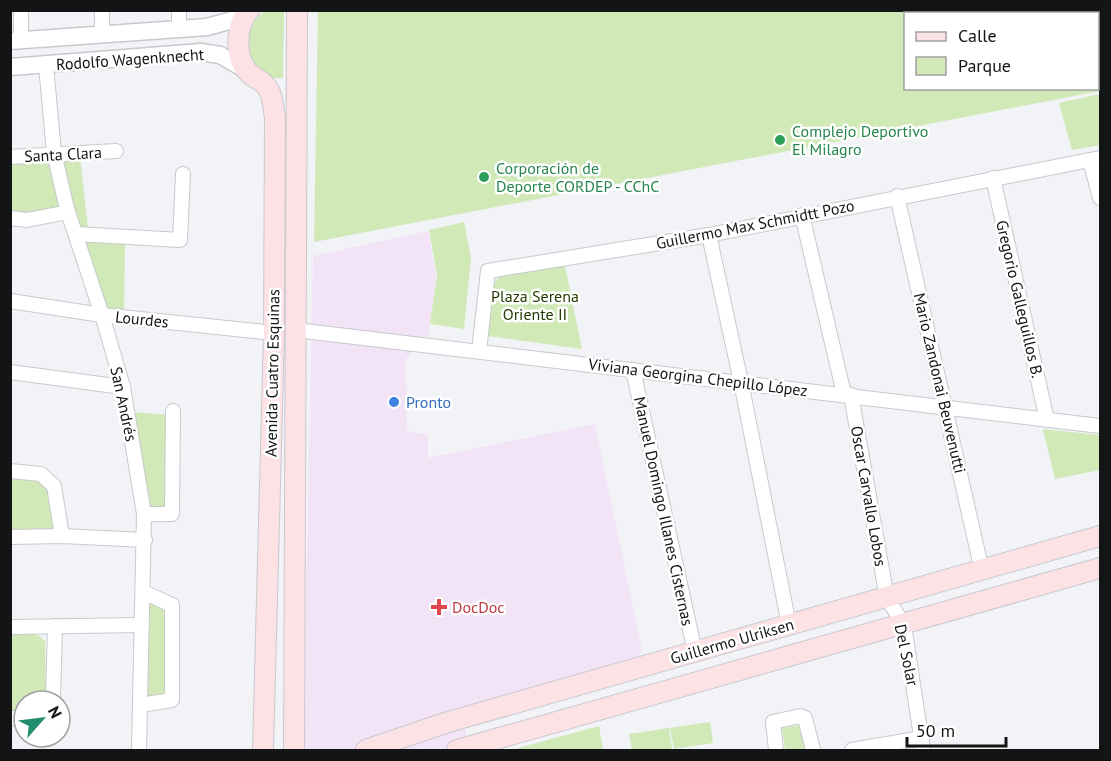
<svg xmlns="http://www.w3.org/2000/svg" width="1111" height="761" font-family="'PT Sans',sans-serif">
  <style>
    .commercial { fill: #f2e3f6 }
    .green { fill: #d0e9b7; fill-rule: evenodd }
    .lines { fill: none; stroke-linecap: round; stroke-linejoin: round }
    .minor-casing { stroke: #c7c9ce; stroke-width: 16 }
    .tertiary-casing { stroke: #c7c9ce; stroke-width: 19 }
    .secondary-casing { stroke: #c7c9ce; stroke-width: 22 }
    .minor { stroke: #fff; stroke-width: 14 }
    .tertiary { stroke: #fff; stroke-width: 16 }
    .secondary { stroke: #fce1e5; stroke-width: 20 }
    .leisure-dot { fill: #2e9e5b; stroke: #fff; stroke-width: 2 }
    .shop-dot { fill: #3f7fe0; stroke: #fff; stroke-width: 2 }
    .health-dot { fill: #e0444e; stroke: #fff; stroke-width: 2 }
    .labels { text-anchor: middle; dominant-baseline: central; stroke-width: 5; stroke-linejoin: round; paint-order: stroke }
    .street-label { font-size: 16px; fill: #131415; stroke: #fff }
    .leisure-label { font-size: 16px; fill: #27864d; stroke: #fff; text-anchor: start }
    .park-label { font-size: 16px; fill: #253a03; stroke: #fff }
    .shop-label { font-size: 16px; fill: #366cbe; stroke: #fff; text-anchor: start }
    .health-label { font-size: 16px; fill: #be3a42; stroke: #fff; text-anchor: start }
  </style>
  <rect width="100%" height="100%" fill="#f1f3f7"/>
  <polygon class="commercial" points="428,231 436,276 429,333 406,359 407,431 428,435 428,458 595,424 642,651 632,662 462,710 469,750 303,750 313,256"/>
  <g class="green">
    <path d="M264 11H284L283 78C245 81 238 30 264 11Z"/>
    <path d="M318 11H1100V91L314 242ZM906 14H1098V88H906Z"/>
    <polygon points="1100,94 1100,145 1072,150 1059,103"/>
    <polygon points="80,157 88,229 80,229 72,207 61,158"/>
    <polygon points="51,158 62,210 27,215 11,214 10,162"/>
    <polygon points="464,222 471,258 464,329 430,324 437,275 429,230"/>
    <polygon points="82,238 125,239 124,313 105,311"/>
    <polygon points="564,261 582,349 488,336 494,283 501,276"/>
    <polygon points="133,412 168,415 167,509 148,509"/>
    <polygon points="1043,429 1100,435 1100,470 1055,479"/>
    <polygon points="10,474 40,478 51,488 57,532 11,533"/>
    <polygon points="146,597 169,607 170,698 145,701"/>
    <path d="M11 633C23 633 36 631 45 641L46 697 44 701H24V712H11Z"/>
    <polygon points="710,722 713,743 674,749 670,728"/>
    <polygon points="801,725 805,750 785,750 782,728"/>
    <polygon points="599,726 603,750 511,750"/>
    <polygon points="669,728 672,749 632,750 629,734"/>
  </g>
  <g class="lines">
    <g class="minor-casing">
      <g id="minor">
        <polyline points="21,10 21,41"/>
        <polyline points="102,10 102,35"/>
        <polyline points="179,30 179,10"/>
        <polyline points="46,65 54,153 67,209 102,315 123,387 144,514 139,750"/>
        <polyline points="10,157 116,151"/>
        <polyline points="1090,160 1100,198"/>
        <polyline points="993,178 1047,420"/>
        <polyline points="897,196 982,571"/>
        <polyline points="802,215 844,394"/>
        <polyline points="10,218 27,220 68,212"/>
        <polyline points="77,234 180,240 183,174"/>
        <polyline points="709,235 741,382 789,625"/>
        <polyline points="10,301 102,315 274,333"/>
        <polyline points="296,330 1100,426"/>
        <polyline points="479,351 488,271 709,235 1100,158"/>
        <polyline points="633,370 695,652"/>
        <polyline points="10,372 123,387"/>
        <polyline points="851,395 887,598 904,625 923,750"/>
        <polyline points="10,471 41,474 54,486 62,536"/>
        <polyline points="144,514 172,514 173,411"/>
        <polyline points="10,537 62,536 145,540"/>
        <polyline points="10,627 142,625"/>
        <polyline points="53,701 55,626"/>
        <polyline points="140,705 172,700 172,605 143,592"/>
        <polyline points="10,718 24,718"/>
        <polyline points="776,750 773,722 800,716 805,718 813,750"/>
        <polyline points="852,750 922,738"/>
      </g>
    </g>
    <g class="tertiary-casing">
      <g id="tertiary">
        <polyline points="10,41 207,27 243,17"/>
        <polyline points="10,67 201,52 220,55 246,70"/>
      </g>
    </g>
    <g class="secondary-casing">
      <g id="secondary">
        <path d="M249 10C236 25 234 56 248 72 253 78 262 80 266 86 273 93 273 108 275 117L274 333 263 750"/>
        <polyline points="294,750 297,10"/>
        <polyline points="366,750 445,723 1100,536"/>
        <polyline points="457,750 1100,568"/>
      </g>
    </g>
    <use href="#minor" class="minor"/>
    <use href="#tertiary" class="tertiary"/>
    <use href="#secondary" class="secondary"/>
  </g>
  <g class="leisure-dot">
    <circle cx="780" cy="140" r="6"/>
    <circle cx="484" cy="177" r="6"/>
  </g>
  <circle class="shop-dot" cx="394" cy="402" r="6"/>
  <path class="health-dot" d="M436 598h6v6h6v6h-6v6h-6v-6h-6v-6h6z"/>
  <g class="labels">
    <g class="street-label">
      <text transform="translate(130 59) rotate(-4)">Rodolfo Wagenknecht</text>
      <text transform="translate(63 154) rotate(-3)">Santa Clara</text>
      <text transform="translate(755 224) rotate(-11)">Guillermo Max Schmidtt Pozo</text>
      <text transform="translate(1020 299) rotate(77)">Gregorio Galleguillos B.</text>
      <text transform="translate(142 319) rotate(6)">Lourdes</text>
      <text transform="translate(272 373) rotate(-89)">Avenida Cuatro Esquinas</text>
      <text transform="translate(698 377) rotate(7)">Viviana Georgina Chepillo López</text>
      <text transform="translate(940 383) rotate(77)">Mario Zandonai Beuvenutti</text>
      <text transform="translate(124 404) rotate(78)">San Andrés</text>
      <text transform="translate(869 496) rotate(80)">Oscar Carvallo Lobos</text>
      <text transform="translate(664 511) rotate(78)">Manuel Domingo Illanes Cisternas</text>
      <text transform="translate(732 641) rotate(-16)">Guillermo Ulriksen</text>
      <text transform="translate(907 655) rotate(78)">Del Solar</text>
    </g>
    <g class="leisure-label">
      <text x="792" y="131">Complejo Deportivo<tspan x="792" dy="18">El Milagro</tspan></text>
      <text x="496" y="168">Corporación de<tspan x="496" dy="18">Deporte CORDEP - CChC</tspan></text>
    </g>
    <g class="park-label">
      <text x="535" y="296">Plaza Serena<tspan x="535" dy="18">Oriente II</tspan></text>
    </g>
    <g class="shop-label">
      <text x="406" y="402">Pronto</text>
    </g>
    <g class="health-label">
      <text x="452" y="607">DocDoc</text>
    </g>
  </g>
  <rect width="1111" height="761" fill="none" stroke="#131415" stroke-width="24"/>
  <rect x="904" y="12" width="195" height="78" fill="#ffffff" stroke="#a1a1a1" stroke-width="1.5"/>
  <rect x="916" y="32" width="30" height="9" fill="#fce1e5" stroke="#a1a1a1" stroke-width="1.5"/>
  <text x="958" y="42" font-size="18" fill="#131415">Calle</text>
  <rect x="916" y="57" width="30" height="18" fill="#d0e9b7" stroke="#a1a1a1" stroke-width="1.5"/>
  <text x="958" y="72" font-size="18" fill="#131415">Parque</text>
  <g transform="translate(42 719) rotate(62)"><circle r="28" fill="#ffffff" stroke="#a1a1a1" stroke-width="1.5"/>
  <path d="M0-4.5L10 22L0 15L-10 22Z" fill="#238e6d"/>
  <text y="-9" font-size="16" font-weight="bold" text-anchor="middle" fill="#131415">N</text>
  </g>
  <path d="M907 737v9h99v-9" fill="none" stroke="#131415" stroke-width="3"/>
  <text x="916" y="737" font-size="18" fill="#131415" stroke="#ffffff" stroke-width="4.5" paint-order="stroke">50 m</text>
</svg>
